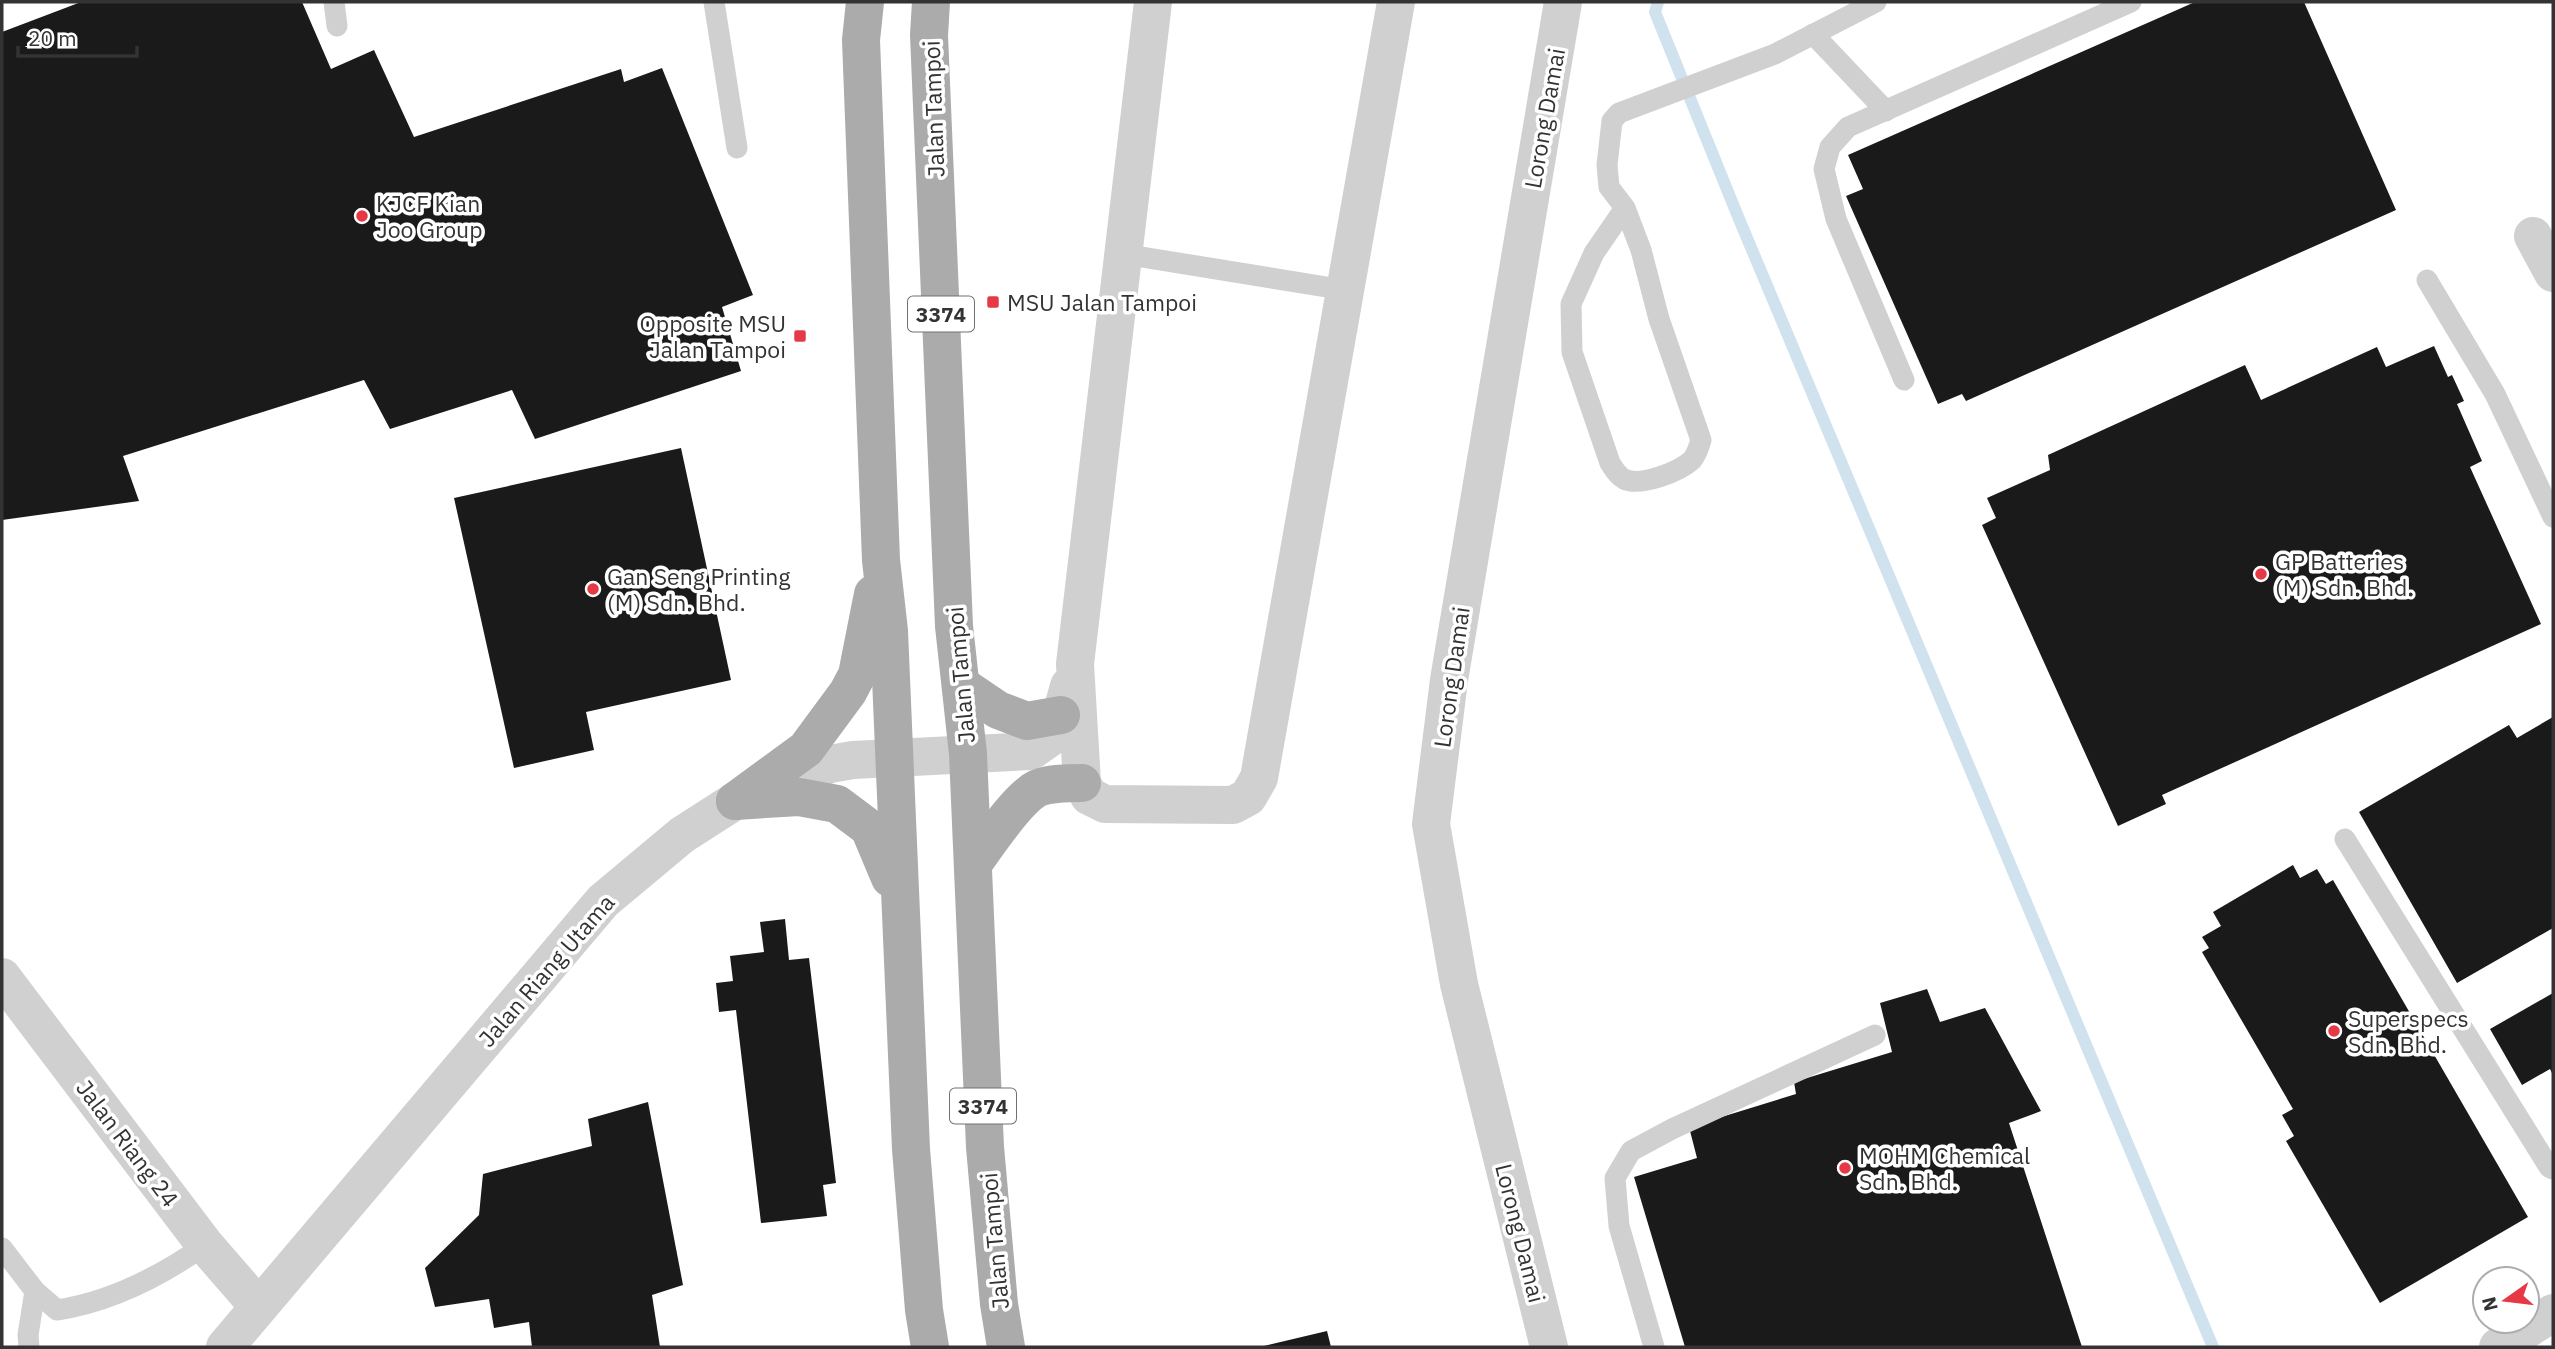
<svg xmlns="http://www.w3.org/2000/svg" width="2555" height="1349" font-family="'IBM Plex Sans',sans-serif">
  <style>
    .lines { fill: none; stroke-linecap: round; stroke-linejoin: round }
    .stream { stroke: #cfe2ee; stroke-width: 12 }
    .building { fill: #1a1a1a }
    .lane { stroke: #d0d0d0; stroke-width: 21 }
    .street { stroke: #d0d0d0; stroke-width: 38 }
    .primary { stroke: #ababab; stroke-width: 38 }
    .poi-dot { fill: #e63946; stroke: #fff; stroke-width: 2.5 }
    .labels { text-anchor: middle; dominant-baseline: central; stroke-width: 7; stroke-linejoin: round; paint-order: stroke }
    .shield { fill: #fff; stroke: #707070; stroke-width: 2 }
    .shield-label { font-size: 21px; font-weight: bold; fill: #333 }
    .street-label { font-size: 23px; fill: #333; stroke: #fff }
    .poi-label { font-size: 23px; fill: #333; stroke: #fff; text-anchor: start }
  </style>
  <rect width="100%" height="100%" fill="#fff"/>
  <g class="lines">
    <polyline class="stream" points="1658,2 1655,12 1739,219 2213,1347"/>
  </g>
  <g class="building">
    <polygon points="81,2 302,2 331,69 374,50 414,137 621,69 624,82 662,68 753,295 722,307 741,371 535,439 512,390 390,429 364,380 123,456 139,501 2,520 2,32"/>
    <polygon points="2195,2 2304,2 2396,210 1966,401 1962,394 1938,404 1846,196 1863,189 1848,155"/>
    <polygon points="2434,346 2448,377 2452,375 2464,401 2457,404 2482,461 2470,467 2541,624 2162,795 2166,804 2118,826 1982,525 1996,518 1987,498 2050,470 2048,455 2245,365 2261,400 2377,347 2386,367"/>
    <polygon points="681,448 731,680 586,712 594,750 514,768 454,498"/>
    <polygon points="2553,717 2553,928 2457,983 2359,812 2509,725 2517,738"/>
    <polygon points="2293,865 2300,878 2317,869 2326,884 2333,880 2528,1217 2380,1303 2286,1141 2294,1136 2282,1115 2293,1109 2202,952 2209,948 2202,937 2221,926 2213,912"/>
    <polygon points="785,919 789,960 809,958 836,1183 823,1185 827,1216 761,1223 736,1010 719,1012 716,983 733,981 730,956 764,952 760,922"/>
    <polygon points="1927,989 1940,1022 1985,1008 2041,1111 2009,1123 2082,1347 1685,1347 1634,1177 1697,1158 1689,1127 1796,1094 1794,1082 1892,1052 1880,1003"/>
    <polygon points="2553,993 2553,1075 2550,1069 2522,1085 2490,1029"/>
    <polygon points="648,1102 683,1285 652,1295 660,1347 532,1347 529,1322 494,1328 489,1299 435,1307 425,1268 479,1215 483,1174 592,1146 588,1119"/>
    <polygon points="1327,1331 1331,1347 1264,1347 1264,1346"/>
  </g>
  <g class="lines">
    <g class="lane">
      <polyline points="334,2 337,26"/>
      <polyline points="714,2 737,148"/>
      <polyline points="1813,34 1886,111"/>
      <path d="M1625 208 1594 253 1571 304 1572 352 1610 463C1614 469 1617 475 1624 479 1640 487 1679 472 1692 460 1697 454 1699 447 1701 440L1659 319 1641 250 1625 208 1609 187 1607 165 1612 121 1619 113 1775 54 1876 2"/>
      <polyline points="1123,254 1345,290"/>
      <polyline points="2427,280 2495,394 2553,517"/>
      <polyline points="1904,380 1836,219 1824,169 1830,147 1848,127 2131,2"/>
      <polyline points="2345,839 2549,1167 2553,1169"/>
      <path d="M2 1248 35 1291 57 1310C110 1302 161 1276 205 1245"/>
      <polyline points="29,1347 28,1335 35,1291"/>
      <polyline points="1654,1347 1619,1226 1615,1178 1631,1151 1672,1129 1875,1035"/>
    </g>
    <g class="street">
      <polyline points="1153,2 1075,664 1082,783 1089,796 1105,804 1233,805 1248,797 1259,778 1396,2"/>
      <polyline points="2533,236 2553,273"/>
      <polyline points="2,977 205,1245 258,1306"/>
      <polyline points="225,1347 603,901 682,835 735,801 830,764 853,760 1031,751 1051,737 1061,715 1069,686"/>
      <polyline points="1549,1347 1459,984 1431,824 1449,680 1563,2"/>
      <polyline points="2498,1347 2553,1313"/>
    </g>
    <g class="primary">
      <polyline points="865,2 861,40 881,560 889,631 911,1149 924,1310 930,1347"/>
      <polyline points="931,2 929,35 954,626 968,754 985,1147 999,1304 1006,1347"/>
      <polyline points="961,685 998,710 1027,721 1061,715"/>
      <polyline points="735,801 806,749 848,692 857,675 873,594"/>
      <polyline points="735,801 799,797 837,804 869,828 890,878"/>
      <path d="M973 864C987 845 1017 798 1038 788 1050 783 1069 783 1082 783"/>
    </g>
  </g>
  <g class="poi-dot">
    <circle cx="362" cy="216" r="7"/>
    <rect x="986" y="295" width="14" height="14" rx="3.5"/>
    <rect x="793" y="329" width="14" height="14" rx="3.5"/>
    <circle cx="2261" cy="574" r="7"/>
    <circle cx="593" cy="589" r="7"/>
    <circle cx="2334" cy="1031" r="7"/>
    <circle cx="1845" cy="1168" r="7"/>
  </g>
  <g class="labels">
    <g class="shield">
      <rect x="908" y="296.5" width="66" height="35" rx="5"/>
      <rect x="950" y="1088.5" width="66" height="35" rx="5"/>
    </g>
    <g class="shield-label">
      <text x="941" y="314">3374</text>
      <text x="983" y="1106">3374</text>
    </g>
    <g class="street-label">
      <text transform="translate(933 109) rotate(-92)">Jalan Tampoi</text>
      <text transform="translate(1544 118) rotate(-80)">Lorong Damai</text>
      <text transform="translate(960 675) rotate(-95)">Jalan Tampoi</text>
      <text transform="translate(1451 677) rotate(-82)">Lorong Damai</text>
      <text transform="translate(546 970) rotate(-49)">Jalan Riang Utama</text>
      <text transform="translate(128 1143) rotate(53)">Jalan Riang 24</text>
      <text transform="translate(1521 1233) rotate(76)">Lorong Damai</text>
      <text transform="translate(994 1241) rotate(-95)">Jalan Tampoi</text>
    </g>
    <g class="poi-label">
      <text x="376" y="203">KJCF Kian<tspan x="376" dy="26">Joo Group</tspan></text>
      <text x="1007" y="302">MSU Jalan Tampoi</text>
      <text x="786" y="323" text-anchor="end">Opposite MSU<tspan x="786" dy="26">Jalan Tampoi</tspan></text>
      <text x="2275" y="561">GP Batteries<tspan x="2275" dy="26">(M) Sdn. Bhd.</tspan></text>
      <text x="607" y="576">Gan Seng Printing<tspan x="607" dy="26">(M) Sdn. Bhd.</tspan></text>
      <text x="2348" y="1018">Superspecs<tspan x="2348" dy="26">Sdn. Bhd.</tspan></text>
      <text x="1859" y="1155">MOHM Chemical<tspan x="1859" dy="26">Sdn. Bhd.</tspan></text>
    </g>
  </g>
  <rect width="2555" height="1349" fill="none" stroke="#333333" stroke-width="7"/>
  <g transform="translate(2506 1300) rotate(256)"><circle r="33" fill="#ffffff" stroke="#adadad" stroke-width="2"/>
  <path d="M0-5L12 26L0 18L-12 26Z" fill="#e63946"/>
  <text y="-10" font-size="19" font-weight="bold" text-anchor="middle" fill="#333333">N</text>
  </g>
  <path d="M18 46v10h119v-10" fill="none" stroke="#333333" stroke-width="3.5"/>
  <text x="28" y="46" font-size="21" fill="#333333" stroke="#ffffff" stroke-width="5" paint-order="stroke">20 m</text>
</svg>
